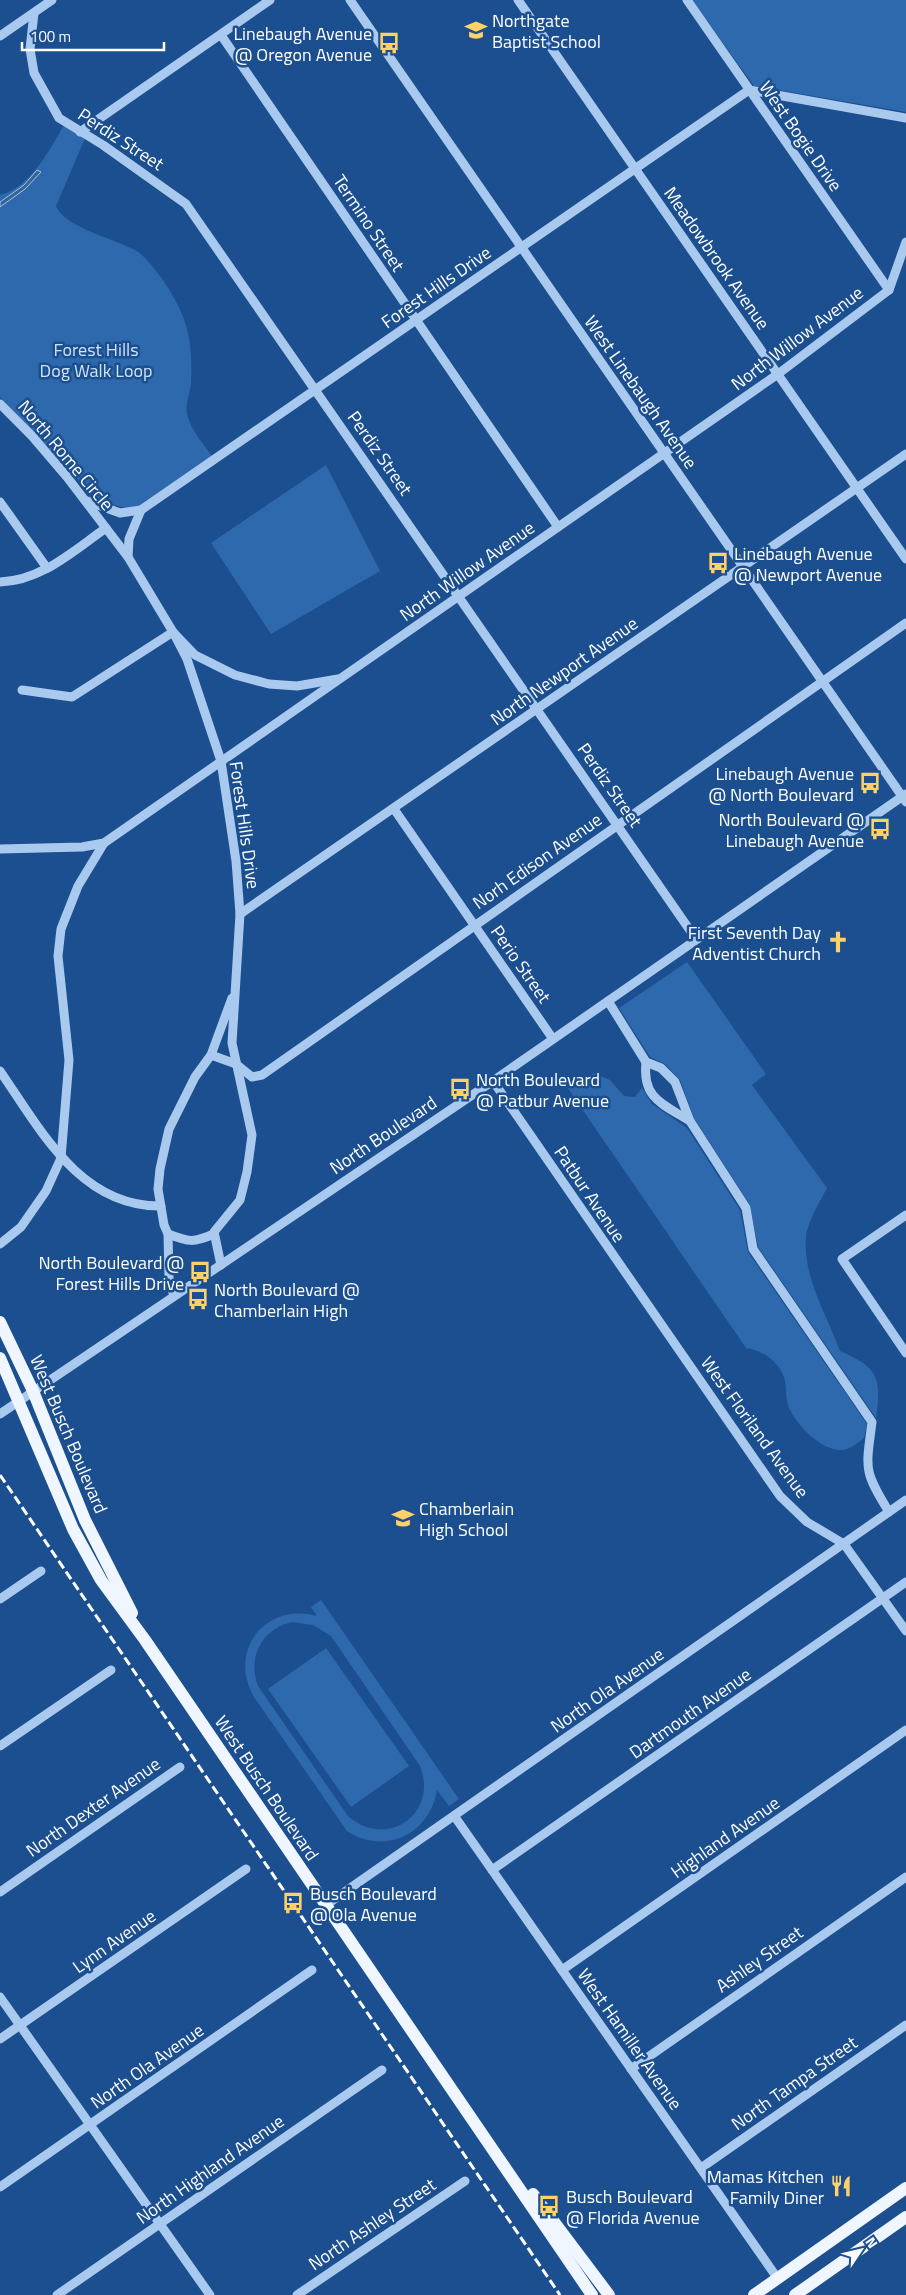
<svg xmlns="http://www.w3.org/2000/svg" width="906" height="2295" font-family="'Titillium Web',sans-serif">
  <style>
    .green { fill: #2e69ad; fill-rule: evenodd }
    .water { fill: #3c6290; stroke: #9cc4f0 }
    .lines { fill: none; stroke-linecap: round; stroke-linejoin: round }
    .minor { stroke: #a9c9ee; stroke-width: 9 }
    .major { stroke: #f0f6ff; stroke-width: 12 }
    .rail { stroke: #fff; stroke-width: 3; stroke-dasharray: 9 4; stroke-linecap: butt }
    .labels { text-anchor: middle; dominant-baseline: central; stroke-width: 5; stroke-linejoin: round; paint-order: stroke }
    .poi-label { font-size: 18px; fill: #fff; stroke: #1b4f8f; text-anchor: start }
    .street-label { font-size: 18px; fill: #fff; stroke: #1b4f8f }
    .park-label { font-size: 18px; fill: #cfe3fa; stroke: #1b4f8f }
  </style>
  <rect width="100%" height="100%" fill="#1b4f8f"/>
  <g class="green">
    <polygon points="692,0 906,0 906,112 754,86"/>
    <path d="M66 122 86 136 56 206C64 228 118 239 138 252 147 258 156 271 163 280 188 318 193 339 191 384 190 393 185 406 187 414 191 431 205 446 215 460L141 510 117 506 95 498 0 397V195C32 187 50 148 66 122Z"/>
    <polygon points="326,465 380,571 271,634 211,543"/>
    <path d="M687 962 766 1074 752 1085 827 1188C820 1202 807 1222 806 1238 803 1278 827 1315 840 1351 878 1367 882 1378 876 1418L758 1247 750 1205 694 1118 680 1080 665 1064 650 1057 619 1008Z"/>
    <path d="M594 1073 610 1080 624 1096 635 1097 642 1088 652 1104 687 1128 740 1210 748 1252 867 1424 864 1438C858 1443 849 1450 841 1450 820 1450 797 1425 789 1408 785 1398 787 1387 784 1377 778 1361 762 1350 746 1348L567 1087Z"/>
    <path d="M321 1600 459 1799 449 1806 437 1790C430 1834 385 1856 347 1831L254 1697C227 1650 266 1602 317 1616L311 1607ZM292 1622 313 1625 331 1636 420 1766C439 1814 386 1850 348 1816L258 1686C247 1657 262 1629 292 1622Z"/>
    <polygon points="326,1648 409,1766 351,1807 268,1689"/>
  </g>
  <polygon class="water" points="37,170 41,172 25,189 0,207 0,202 24,185"/>
  <g class="lines">
    <g class="minor">
      <polyline points="350,0 906,802"/>
      <polyline points="518,0 906,559"/>
      <polyline points="687,0 889,290"/>
      <polyline points="34,13 30,49 34,73 59,118 103,145 186,204 696,939"/>
      <polyline points="221,35 558,527"/>
      <polyline points="0,36 52,0"/>
      <polyline points="80,132 270,0"/>
      <polyline points="0,404 32,436 67,477 128,557 173,632 187,659 221,761 236,861 240,914 232,1043 252,1135 247,1172 240,1200 214,1232 221,1265"/>
      <polyline points="87,501 120,513 141,510 749,90 906,118"/>
      <polyline points="0,502 47,568"/>
      <polyline points="128,557 129,539 141,510"/>
      <path d="M0 582C41 581 73 551 106 528"/>
      <polyline points="22,690 72,697 173,632 195,655 235,675 269,684 297,686 338,679"/>
      <polyline points="394,809 553,1039"/>
      <polyline points="0,849 82,847 104,843 778,374 889,290 906,242"/>
      <polyline points="240,914 906,454"/>
      <path d="M608 1001 646 1062 661 1068 675 1082 690 1121 746 1208 753 1249 872 1422C866 1469 863 1470 889 1512"/>
      <polyline points="211,1055 236,1064 252,1077 262,1075 906,623"/>
      <path d="M646 1062C642 1099 663 1104 690 1121"/>
      <path d="M0 1071C40 1129 80 1207 161 1206"/>
      <polyline points="493,1081 780,1496 807,1522 844,1544 906,1631"/>
      <polyline points="906,1215 842,1259 906,1353"/>
      <path d="M168 1234C189 1242 193 1243 214 1234"/>
      <polyline points="0,1244 21,1227 46,1191 61,1158 69,1060 58,956 61,929 78,886 104,843"/>
      <polyline points="174,1296 169,1278 168,1234 164,1225 158,1189 160,1169 169,1129 195,1077 211,1055 232,998"/>
      <polyline points="0,1414 493,1081 906,794"/>
      <polyline points="0,1599 41,1571"/>
      <polyline points="0,1746 111,1670"/>
      <polyline points="455,1817 778,2279"/>
      <polyline points="492,1870 906,1582"/>
      <polyline points="0,1892 180,1767"/>
      <polyline points="326,1905 906,1500"/>
      <polyline points="562,1970 906,1730"/>
      <polyline points="0,1997 210,2295"/>
      <polyline points="0,2039 246,1869"/>
      <polyline points="631,2069 906,1877"/>
      <polyline points="701,2168 906,2025"/>
      <polyline points="0,2187 312,1970"/>
      <polyline points="57,2295 382,2070"/>
      <polyline points="297,2295 465,2181"/>
    </g>
    <g class="major">
      <polyline points="0,1322 33,1391 85,1520 132,1613"/>
      <polyline points="0,1358 73,1529 101,1580 145,1640 592,2295"/>
      <polyline points="533,2194 609,2295"/>
      <polyline points="754,2295 906,2188"/>
      <polyline points="795,2295 906,2217"/>
    </g>
    <polyline class="rail" points="0,1475 560,2295"/>
  </g>
  <defs>
    <g id="school-bare" transform="scale(1.725)"><path d="M0-5L7-2L0 1L-7-2ZM-4 1L0 2.5L4 1V4Q0 6-4 4Z" fill="#ffd166" stroke="#1b4f8f" stroke-width="2.5" paint-order="stroke"/></g>
    <g id="bus-bare" transform="scale(1.725)"><path d="M-5-6H5V4H4V6H2V4H-2V6H-4V4H-5ZM-3.5-4V0h7V-4ZM-3.5 1.2v1.5H-2V1.2ZM2 1.2v1.5H3.5V1.2Z" fill="#ffd166" stroke="#1b4f8f" stroke-width="2.5" paint-order="stroke"/></g>
    <g id="church-bare" transform="scale(1.725)"><path d="M-1.2-6h2.4v3.5h3.3v2.4h-3.3V6h-2.4V-.1h-3.3v-2.4h3.3Z" fill="#ffd166" stroke="#1b4f8f" stroke-width="2.5" paint-order="stroke"/></g>
    <g id="restaurant-bare" transform="scale(1.725)"><path d="M-5-6h1v4h1v-4h1v4h1v-4h1v5L-1.5 .5V6h-2V.5L-5-1ZM5-6V6H3V1.5H1.5Q1.5-4 5-6Z" fill="#ffd166" stroke="#1b4f8f" stroke-width="2.5" paint-order="stroke"/></g>
  </defs>
  <g fill-rule="evenodd">
    <use href="#school-bare" x="476" y="30"/>
    <use href="#bus-bare" x="389" y="43"/>
    <use href="#bus-bare" x="718" y="563"/>
    <use href="#bus-bare" x="870" y="783"/>
    <use href="#bus-bare" x="880" y="829"/>
    <use href="#church-bare" x="838" y="942"/>
    <use href="#bus-bare" x="460" y="1089"/>
    <use href="#bus-bare" x="200" y="1272"/>
    <use href="#bus-bare" x="198" y="1299"/>
    <use href="#school-bare" x="403" y="1518"/>
    <use href="#bus-bare" x="293" y="1903"/>
    <use href="#restaurant-bare" x="841" y="2186"/>
    <use href="#bus-bare" x="549" y="2206"/>
  </g>
  <g class="labels">
    <g class="poi-label">
      <text x="492" y="20">Northgate<tspan x="492" dy="21">Baptist School</tspan></text>
      <text x="372" y="33" text-anchor="end">Linebaugh Avenue<tspan x="372" dy="21">@ Oregon Avenue</tspan></text>
      <text x="734" y="553">Linebaugh Avenue<tspan x="734" dy="21">@ Newport Avenue</tspan></text>
      <text x="854" y="773" text-anchor="end">Linebaugh Avenue<tspan x="854" dy="21">@ North Boulevard</tspan></text>
      <text x="864" y="819" text-anchor="end">North Boulevard @<tspan x="864" dy="21">Linebaugh Avenue</tspan></text>
      <text x="821" y="932" text-anchor="end">First Seventh Day<tspan x="821" dy="21">Adventist Church</tspan></text>
      <text x="476" y="1079">North Boulevard<tspan x="476" dy="21">@ Patbur Avenue</tspan></text>
      <text x="184" y="1262" text-anchor="end">North Boulevard @<tspan x="184" dy="21">Forest Hills Drive</tspan></text>
      <text x="214" y="1289">North Boulevard @<tspan x="214" dy="21">Chamberlain High</tspan></text>
      <text x="419" y="1508">Chamberlain<tspan x="419" dy="21">High School</tspan></text>
      <text x="310" y="1893">Busch Boulevard<tspan x="310" dy="21">@ Ola Avenue</tspan></text>
      <text x="824" y="2176" text-anchor="end">Mamas Kitchen<tspan x="824" dy="21">Family Diner</tspan></text>
      <text x="566" y="2196">Busch Boulevard<tspan x="566" dy="21">@ Florida Avenue</tspan></text>
    </g>
    <g class="street-label">
      <text transform="translate(801 136) rotate(55)">West Bogie Drive</text>
      <text transform="translate(121 139) rotate(33)">Perdiz Street</text>
      <text transform="translate(369 223) rotate(56)">Termino Street</text>
      <text transform="translate(717 258) rotate(55)">Meadowbrook Avenue</text>
      <text transform="translate(436 287) rotate(-35)">Forest Hills Drive</text>
      <text transform="translate(797 338) rotate(-37)">North Willow Avenue</text>
      <text transform="translate(641 392) rotate(55)">West Linebaugh Avenue</text>
      <text transform="translate(380 453) rotate(55)">Perdiz Street</text>
      <text transform="translate(66 455) rotate(50)">North Rome Circle</text>
      <text transform="translate(467 571) rotate(-35)">North Willow Avenue</text>
      <text transform="translate(564 671) rotate(-35)">North Newport Avenue</text>
      <text transform="translate(610 785) rotate(55)">Perdiz Street</text>
      <text transform="translate(245 825) rotate(82)">Forest Hills Drive</text>
      <text transform="translate(537 861) rotate(-35)">Norh Edison Avenue</text>
      <text transform="translate(521 964) rotate(55)">Perio Street</text>
      <text transform="translate(383 1135) rotate(-34)">North Boulevard</text>
      <text transform="translate(590 1194) rotate(56)">Patbur Avenue</text>
      <text transform="translate(755 1427) rotate(54)">West Floriland Avenue</text>
      <text transform="translate(69 1434) rotate(67)">West Busch Boulevard</text>
      <text transform="translate(607 1690) rotate(-35)">North Ola Avenue</text>
      <text transform="translate(690 1713) rotate(-35)">Dartmouth Avenue</text>
      <text transform="translate(267 1788) rotate(56)">West Busch Boulevard</text>
      <text transform="translate(93 1807) rotate(-35)">North Dexter Avenue</text>
      <text transform="translate(725 1837) rotate(-35)">Highland Avenue</text>
      <text transform="translate(114 1941) rotate(-35)">Lynn Avenue</text>
      <text transform="translate(759 1959) rotate(-35)">Ashley Street</text>
      <text transform="translate(630 2039) rotate(55)">West Hamiller Avenue</text>
      <text transform="translate(147 2066) rotate(-35)">North Ola Avenue</text>
      <text transform="translate(794 2083) rotate(-35)">North Tampa Street</text>
      <text transform="translate(210 2169) rotate(-35)">North Highland Avenue</text>
      <text transform="translate(372 2224) rotate(-34)">North Ashley Street</text>
    </g>
    <g class="park-label">
      <text x="96" y="349">Forest Hills<tspan x="96" dy="21">Dog Walk Loop</tspan></text>
    </g>
  </g>
  <g transform="translate(861 2250) rotate(55)" stroke="#1b4f8f" stroke-width="4" paint-order="stroke">
  <path d="M0-4L9 19L0 12L-9 19Z" fill="#ffffff"/>
  <text y="-8" font-size="14" font-weight="bold" text-anchor="middle" fill="#ffffff">N</text>
  </g>
  <path d="M22 42v8h142v-8" fill="none" stroke="#ffffff" stroke-width="2.5"/>
  <text x="30" y="42" font-size="15" fill="#ffffff" stroke="#1b4f8f" stroke-width="4" paint-order="stroke">100 m</text>
</svg>
